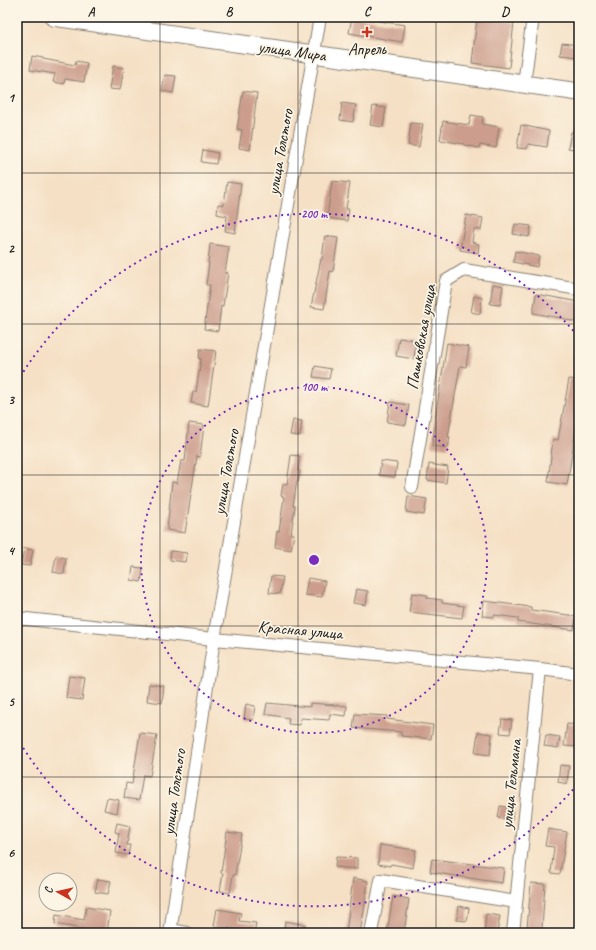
<svg xmlns="http://www.w3.org/2000/svg" width="596" height="950" font-family="Caveat,sans-serif">
  <style>
    .building { fill: #cc9d8c }
    .lines { fill: none; stroke-linecap: round; stroke-linejoin: round }
    .minor-casing { stroke: #887e70; stroke-width: 14 }
    .secondary-casing { stroke: #887e70; stroke-width: 19 }
    .minor { stroke: #fff; stroke-width: 12 }
    .secondary { stroke: #fff; stroke-width: 17 }
    .grid { fill: none; stroke: #1c1c1c; stroke-width: 1; stroke-opacity: 0.55 }
    .ring { fill: none; stroke: #7b2cbf; stroke-width: 2; stroke-dasharray: 2 4 }
    .poi-dot { fill: #c8321e; stroke: #fcf5e5; stroke-width: 1.5 }
    .labels { text-anchor: middle; dominant-baseline: central; stroke-width: 3.5; stroke-linejoin: round; paint-order: stroke }
    .poi-label { font-size: 17px; fill: #1c1c1c; stroke: #fcf5e5 }
    .street-label { font-size: 17px; fill: #1c1c1c; stroke: #fcf5e5 }
    .centre { fill: #7b2cbf; stroke: #fcf5e5; stroke-width: 2 }
    .ring-label { font-size: 12px; text-anchor: middle; font-weight: bold; fill: #7b2cbf; stroke: #fcf5e5; stroke-width: 3.5; stroke-linejoin: round; paint-order: stroke }
    .neatline { fill: none; stroke: #1c1c1c; stroke-width: 1.5 }
    .grid-label { font-size: 13px; text-anchor: middle; font-weight: bold; fill: #1c1c1c }
  </style>
  <rect width="100%" height="100%" fill="#fcf5e5"/>
  <filter id="ink" filterUnits="userSpaceOnUse"><feTurbulence type="fractalNoise" baseFrequency=".025" numOctaves="2"/><feDisplacementMap in="SourceGraphic" scale="8" xChannelSelector="R" yChannelSelector="G"/><feConvolveMatrix kernelMatrix="1 2 1 2 8 2 1 2 1" color-interpolation-filters="sRGB"/></filter>
  <filter id="wash" filterUnits="userSpaceOnUse"><feTurbulence type="fractalNoise" baseFrequency=".012" numOctaves="4" result="noise"/><feDisplacementMap in="SourceGraphic" scale="16" xChannelSelector="R" yChannelSelector="G"/><feGaussianBlur stdDeviation="0.9" result="paint"/><feColorMatrix in="noise" values="0 0 0 0 0 0 0 0 0 0 0 0 0 0 0 0 0 1.4 0 .05"/><feComposite in="paint" operator="in"/></filter>
  <g filter="url(#wash)">
    <rect width="100%" height="100%" fill="#f5e0c5"/>
    <g id="blocks">
      <g class="building">
        <polygon points="352,17 405,25 402,42 349,33"/>
        <polygon points="477,18 514,22 509,68 472,63"/>
        <polygon points="562,43 579,45 577,57 560,55"/>
        <polygon points="32,56 43,58 43,59 75,65 76,61 87,63 84,82 65,79 64,84 53,82 55,74 30,70"/>
        <polygon points="113,66 124,68 120,90 109,89"/>
        <polygon points="165,75 176,76 173,93 162,91"/>
        <polygon points="243,91 257,93 250,150 239,148 242,130 237,129"/>
        <polygon points="342,103 356,105 353,122 340,120"/>
        <polygon points="373,106 386,108 383,127 370,125"/>
        <polygon points="471,115 483,117 482,124 499,127 496,148 480,145 479,148 464,145 464,144 440,140 443,121 469,125"/>
        <polygon points="411,123 423,124 419,147 408,145"/>
        <polygon points="521,125 549,131 547,147 528,144 527,149 517,148"/>
        <polygon points="571,132 579,133 579,150 568,148"/>
        <polygon points="203,150 218,153 216,164 201,162"/>
        <polygon points="332,181 350,183 346,209 349,209 347,221 327,218"/>
        <polygon points="227,182 241,184 235,233 225,231 227,216 217,214 218,204 224,205"/>
        <polygon points="466,215 483,218 481,230 474,229 472,242 479,244 478,253 460,250"/>
        <polygon points="515,224 531,226 529,237 513,234"/>
        <polygon points="325,236 338,238 333,272 330,271 324,309 311,307 321,259 322,259"/>
        <polygon points="210,244 229,247 225,273 228,273 223,306 221,306 218,331 204,329 210,285 206,285 209,263 208,263"/>
        <polygon points="515,251 539,256 537,267 513,262"/>
        <polygon points="493,284 503,286 500,305 490,304"/>
        <polygon points="536,294 579,302 579,322 566,320 566,319 533,313"/>
        <polygon points="474,296 482,298 480,314 471,312"/>
        <polygon points="399,338 416,340 414,359 396,356"/>
        <polygon points="447,343 469,347 466,367 460,366 448,437 450,437 448,448 432,446 435,425 434,425"/>
        <polygon points="200,349 216,351 208,406 191,403 193,392 196,392 201,359 199,359"/>
        <polygon points="315,366 331,369 329,379 313,377"/>
        <polygon points="569,379 579,380 579,429 576,428 567,485 548,482 553,439 558,440"/>
        <polygon points="390,402 409,405 406,425 387,422"/>
        <polygon points="293,420 302,421 300,436 290,435"/>
        <polygon points="189,423 204,425 200,457 197,456 185,533 167,530 172,482 177,483 181,461 185,461"/>
        <polygon points="291,455 300,456 298,471 300,471 298,482 297,481 293,506 295,506 291,534 294,534 291,550 275,547 277,531 279,532 284,497 281,496 283,484 287,484"/>
        <polygon points="381,461 397,463 395,477 379,475"/>
        <polygon points="429,464 448,467 446,483 427,480"/>
        <polygon points="408,496 427,499 424,515 406,512"/>
        <polygon points="24,548 33,550 30,566 21,565"/>
        <polygon points="171,551 187,553 185,562 170,560"/>
        <polygon points="56,556 66,558 64,574 53,572"/>
        <polygon points="133,567 143,568 141,582 131,580"/>
        <polygon points="271,576 283,577 280,594 269,593"/>
        <polygon points="308,578 325,581 322,597 305,595"/>
        <polygon points="356,589 368,591 366,605 353,603"/>
        <polygon points="412,593 427,595 427,598 442,600 442,603 464,606 462,618 409,612"/>
        <polygon points="484,601 531,607 531,610 576,616 574,630 518,622 518,618 494,615 494,617 482,616"/>
        <polygon points="69,676 85,678 82,700 66,698"/>
        <polygon points="149,684 164,686 162,703 147,701"/>
        <polygon points="267,703 310,707 310,703 347,706 346,716 330,714 329,720 301,718 300,725 288,724 289,718 265,714"/>
        <polygon points="246,704 255,706 253,720 244,719"/>
        <polygon points="355,714 387,716 387,719 433,725 431,739 401,736 401,732 353,728"/>
        <polygon points="502,719 512,720 510,734 500,733"/>
        <polygon points="567,724 579,725 578,747 564,746"/>
        <polygon points="478,732 492,734 490,755 475,753"/>
        <polygon points="140,733 157,735 150,776 143,775 139,800 124,798 126,783 132,784"/>
        <polygon points="546,735 560,737 558,748 544,746"/>
        <polygon points="560,765 569,766 567,784 558,782"/>
        <polygon points="107,798 119,800 117,813 104,810"/>
        <polygon points="500,806 513,808 512,820 498,818"/>
        <polygon points="117,823 130,826 127,845 130,845 128,855 116,853 119,833 115,832"/>
        <polygon points="548,829 567,832 560,874 551,873 554,847 545,846"/>
        <polygon points="227,832 242,834 235,875 233,875 230,893 220,891 223,873 221,873"/>
        <polygon points="380,845 416,850 413,868 391,864 390,866 378,864"/>
        <polygon points="336,857 357,858 357,869 335,867"/>
        <polygon points="432,859 504,868 502,883 430,872"/>
        <polygon points="353,878 368,881 364,910 360,933 346,933"/>
        <polygon points="98,879 111,881 108,894 95,892"/>
        <polygon points="531,883 545,884 542,929 527,928"/>
        <polygon points="393,896 409,899 404,933 387,933"/>
        <polygon points="459,906 469,908 467,921 457,920"/>
        <polygon points="86,907 110,911 107,933 82,933 83,929 55,924 56,915 84,920"/>
        <polygon points="217,909 241,913 239,921 256,923 254,933 214,926"/>
        <polygon points="486,914 500,916 497,933 484,933"/>
        <polygon points="285,921 306,925 305,933 284,933"/>
      </g>
    </g>
  </g>
  <g filter="url(#ink)">
    <use href="#blocks" fill-opacity="0" stroke="#887e70" stroke-width="1"/>
    <g class="lines">
      <g class="minor-casing">
        <g id="minor">
          <polyline points="524,84 533,17"/>
          <polyline points="412,487 446,281 464,270 579,289"/>
          <polyline points="17,618 214,639 540,669 579,674"/>
          <polyline points="171,930 187,933"/>
          <polyline points="170,933 214,639 320,17"/>
          <polyline points="371,933 381,880 516,902"/>
          <polyline points="513,933 540,669"/>
        </g>
      </g>
      <g class="secondary-casing">
        <polyline id="secondary" points="53,17 579,92"/>
      </g>
      <use href="#minor" class="minor"/>
      <use href="#secondary" class="secondary"/>
    </g>
  </g>
  <path class="grid" d="M160 17V933M298 17V933M436 17V933M17 173H579M17 324H579M17 475H579M17 626H579M17 777H579"/>
  <g class="ring">
    <circle cx="314" cy="560" r="173"/>
    <path d="M577 785A346 346 0 0 1 17 738M17 382A346 346 0 0 1 577 335"/>
  </g>
  <path class="poi-dot" d="M365 26h4v4h4v4h-4v4h-4v-4h-4v-4h4z"/>
  <g class="labels">
    <g class="poi-label">
      <text x="367" y="49">Апрель</text>
    </g>
    <g class="street-label">
      <text transform="translate(292 51) rotate(8)">улица Мира</text>
      <text transform="translate(280 152) rotate(-80)">улица Толстого</text>
      <text transform="translate(421 337) rotate(-80)">Пашковская улица</text>
      <text transform="translate(226 472) rotate(-80)">улица Толстого</text>
      <text transform="translate(300 630) rotate(5)">Красная улица</text>
      <text transform="translate(511 784) rotate(-84)">улица Тельмана</text>
      <text transform="translate(174 792) rotate(-82)">улица Толстого</text>
    </g>
  </g>
  <circle cx="314" cy="560" r="6" class="centre"/>
  <g class="ring-label">
    <text x="314" y="218">200 m</text>
    <text x="314" y="391">100 m</text>
  </g>
  <rect width="596" height="950" fill="none" stroke="#fcf5e5" stroke-width="44"/>
  <g transform="translate(58 892) rotate(278)"><circle r="19" fill="#fcf5e5" stroke="#a29e95"/>
  <path d="M0-3L7 15L0 10L-7 15Z" fill="#c8321e"/>
  <text y="-6" font-size="11" font-weight="bold" text-anchor="middle" fill="#1c1c1c">С</text>
  </g>
  <rect x="22" y="22" width="552" height="906" class="neatline"/>
  <g class="grid-label">
    <text x="91" y="16">A</text>
    <text x="229" y="16">B</text>
    <text x="367" y="16">C</text>
    <text x="505" y="16">D</text>
    <text x="11" y="102">1</text>
    <text x="11" y="253">2</text>
    <text x="11" y="404">3</text>
    <text x="11" y="555">4</text>
    <text x="11" y="706">5</text>
    <text x="11" y="857">6</text>
  </g>
</svg>
